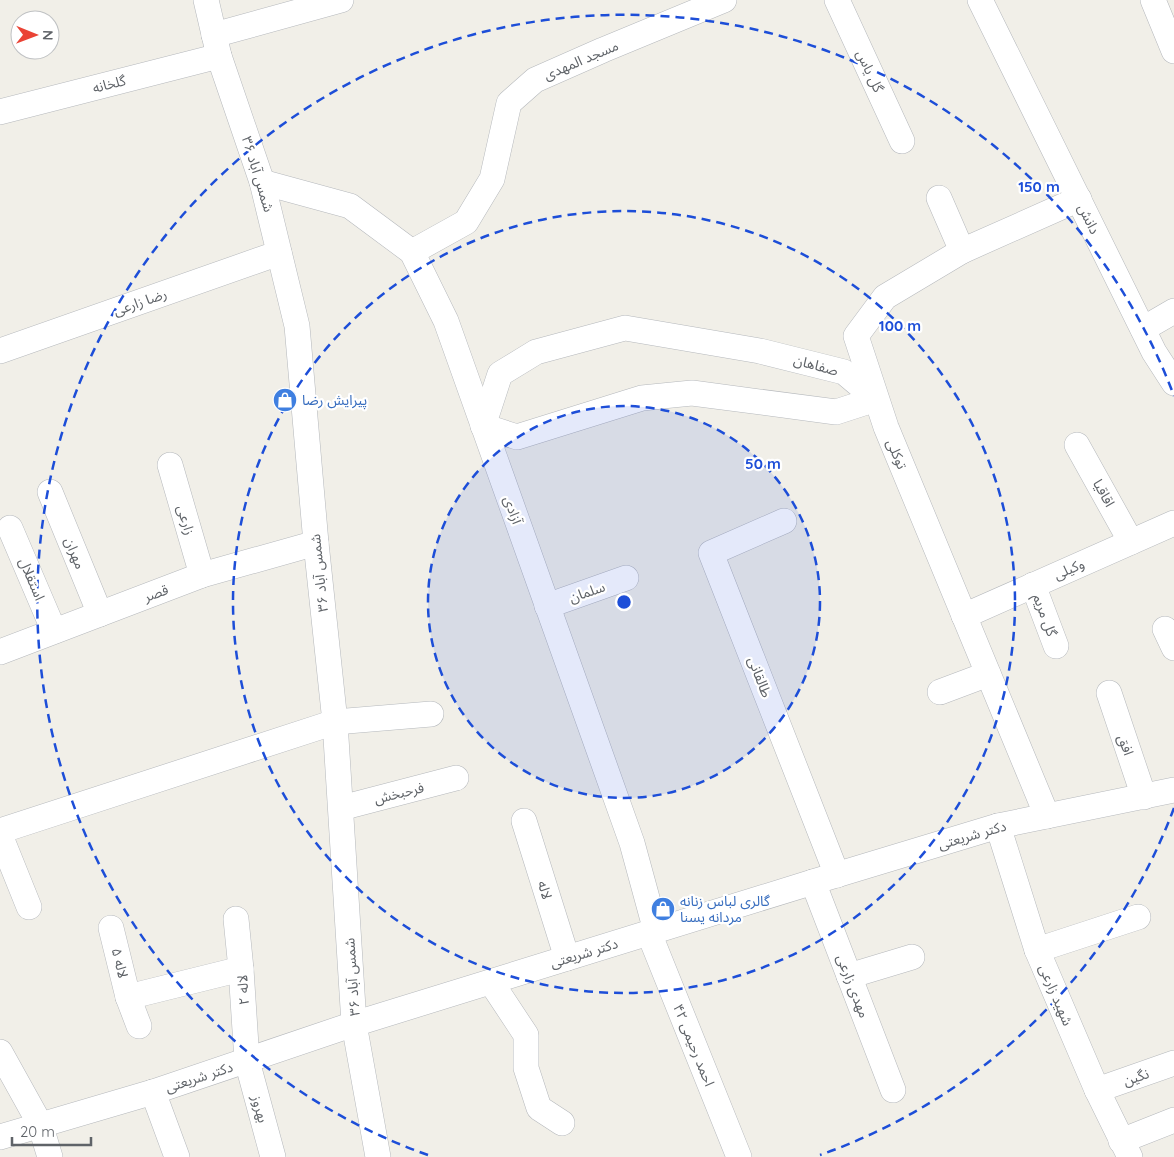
<svg xmlns="http://www.w3.org/2000/svg" width="1174" height="1157" font-family="Quicksand,'Noto Sans Arabic',sans-serif">
  <style>
    .lines { fill: none; stroke-linecap: round; stroke-linejoin: round }
    .minor-casing { stroke: #b5b8bc; stroke-width: 26 }
    .minor { stroke: #fff; stroke-width: 25 }
    .ring { fill: none; stroke: #1d4ed8; stroke-width: 2.5; stroke-dasharray: 9 6 }
    .labels { text-anchor: middle; dominant-baseline: central; stroke-width: 4.5; stroke-linejoin: round; paint-order: stroke }
    .street-label { font-size: 14px; fill: #5f6368; stroke: #fff }
    .shop-label { font-size: 14px; fill: #366cbe; stroke: #fff; text-anchor: start }
    .centre { fill: #1d4ed8; stroke: #fff; stroke-width: 2.5 }
    .ring-label { font-size: 15px; text-anchor: middle; font-weight: bold; fill: #1d4ed8; stroke: #fff; stroke-width: 4.5; stroke-linejoin: round; paint-order: stroke }
  </style>
  <rect width="100%" height="100%" fill="#f1efe8"/>
  <g class="lines">
    <g class="minor-casing">
      <g id="minor">
        <polyline points="206,0 219,56 262,182 297,326 316,543 335,722 354,1024 378,1157"/>
        <polyline points="837,0 902,141"/>
        <polyline points="980,0 1154,352 1174,383"/>
        <polyline points="1153,0 1174,51"/>
        <polyline points="214,35 341,0"/>
        <polyline points="0,112 219,56"/>
        <polyline points="262,182 350,206 412,252 446,321 632,843 656,931"/>
        <polyline points="939,198 962,251"/>
        <polyline points="412,252 466,222 492,179 509,103 535,80 603,50 724,0"/>
        <polygon points="625,328 760,351 844,372 876,399 836,412 692,393 642,398 517,437 483,426 500,374 536,352"/>
        <polyline points="1143,329 1174,311"/>
        <polyline points="0,351 279,253"/>
        <polyline points="1077,445 1131,542"/>
        <polyline points="170,465 202,575"/>
        <polyline points="50,492 100,614"/>
        <polyline points="784,521 711,553 837,875"/>
        <polyline points="10,528 54,631"/>
        <polyline points="1033,585 1056,646"/>
        <polyline points="547,606 626,578"/>
        <polyline points="964,616 1174,523"/>
        <polyline points="1165,629 1174,648"/>
        <polyline points="0,652 202,575 316,543"/>
        <polyline points="940,692 988,674"/>
        <polyline points="1109,693 1144,797"/>
        <polyline points="341,808 456,778"/>
        <polyline points="1047,816 886,427 856,336 885,297 962,251 1079,199"/>
        <polyline points="524,821 567,958"/>
        <polyline points="998,826 1037,950 1097,1090 1130,1157"/>
        <polyline points="0,831 335,722 431,714"/>
        <polyline points="0,835 29,907"/>
        <polyline points="813,882 893,1090"/>
        <polyline points="236,919 241,969 247,1061 273,1157"/>
        <polyline points="111,928 128,997 139,1026"/>
        <polyline points="649,933 739,1157"/>
        <polyline points="1037,950 1138,917"/>
        <polyline points="849,976 912,957"/>
        <polyline points="491,982 526,1035 526,1068 539,1108 562,1123"/>
        <polyline points="128,997 241,969"/>
        <polyline points="0,1052 40,1124 50,1157"/>
        <polyline points="1097,1090 1174,1063"/>
        <polyline points="153,1092 177,1157"/>
        <polyline points="0,1137 153,1092 354,1024 813,882 998,826 1174,790"/>
        <polyline points="1121,1141 1174,1120"/>
      </g>
    </g>
    <use href="#minor" class="minor"/>
  </g>
  <circle cx="624" cy="602" r="196" fill="#1d4ed8" fill-opacity=".12"/>
  <g class="ring">
    <circle cx="624" cy="602" r="196"/>
    <circle cx="624" cy="602" r="391"/>
    <path d="M1174 808A587 587 0 0 1 820 1155M428 1155A587 587 0 1 1 1174 396"/>
  </g>
  <defs>
    <g id="shop-disc" transform="scale(1.25)"><circle r="9.5" fill="#3f7fe0" stroke="#fff"/><path d="M-5-2.5h2.3a2.7 3.5 0 0 1 5.4 0H5L5.5 6h-11ZM-1.5-2.5h3a1.5 2.3 0 0 0-3 0Z" fill="#fff"/></g>
  </defs>
  <g fill-rule="evenodd">
    <use href="#shop-disc" x="285" y="400"/>
    <use href="#shop-disc" x="663" y="909"/>
  </g>
  <g class="labels">
    <g class="street-label">
      <text transform="translate(581 60) rotate(-23)">مسجد المهدی</text>
      <text transform="translate(870 71) rotate(65)">گل یاس</text>
      <text transform="translate(109 84) rotate(-14)">گلخانه</text>
      <text transform="translate(258 174) rotate(73)">شمس آباد ۳۶</text>
      <text transform="translate(1089 219) rotate(64)">دانش</text>
      <text transform="translate(140 302) rotate(-19)">رضا زارعی</text>
      <text transform="translate(816 365) rotate(15)">صفاهان</text>
      <text transform="translate(897 454) rotate(67)">توکلی</text>
      <text transform="translate(1104 493) rotate(61)">اقاقیا</text>
      <text transform="translate(513 510) rotate(70)">آزادی</text>
      <text transform="translate(186 520) rotate(74)">زارعی</text>
      <text transform="translate(75 553) rotate(68)">مهران</text>
      <text transform="translate(1069 569) rotate(-24)">وکیلی</text>
      <text transform="translate(319 573) rotate(-96)">شمس آباد ۳۶</text>
      <text transform="translate(32 579) rotate(67)">استقلال</text>
      <text transform="translate(587 592) rotate(-19)">سلمان</text>
      <text transform="translate(156 593) rotate(-20)">قصر</text>
      <text transform="translate(1045 615) rotate(70)">گل مریم</text>
      <text transform="translate(760 677) rotate(69)">طالقانی</text>
      <text transform="translate(1126 745) rotate(71)">افق</text>
      <text transform="translate(399 793) rotate(-14)">فرحبخش</text>
      <text transform="translate(972 835) rotate(-16)">دکتر شریعتی</text>
      <text transform="translate(545 890) rotate(73)">لاله</text>
      <text transform="translate(584 953) rotate(-17)">دکتر شریعتی</text>
      <text transform="translate(120 963) rotate(76)">لاله ۵</text>
      <text transform="translate(352 977) rotate(-94)">شمس آباد ۳۶</text>
      <text transform="translate(853 986) rotate(69)">مهدی زارعی</text>
      <text transform="translate(243 990) rotate(-94)">لاله ۲</text>
      <text transform="translate(1056 995) rotate(67)">شهید زارعی</text>
      <text transform="translate(694 1045) rotate(68)">۴۲ احمد رحیمی</text>
      <text transform="translate(199 1077) rotate(-18)">دکتر شریعتی</text>
      <text transform="translate(1136 1077) rotate(-19)">نگین</text>
      <text transform="translate(260 1109) rotate(75)">بهروز</text>
    </g>
    <g class="shop-label">
      <text x="302" y="400">پیرایش رضا</text>
      <text x="680" y="901">گالری لباس زنانه<tspan x="680" dy="16">مردانه یسنا</tspan></text>
    </g>
  </g>
  <circle cx="624" cy="602" r="8" class="centre"/>
  <g class="ring-label">
    <text x="1039" y="192">150 m</text>
    <text x="900" y="331">100 m</text>
    <text x="763" y="469">50 m</text>
  </g>
  <g transform="translate(35 35) rotate(91)"><circle r="24" fill="#ffffff" stroke="#bfc1c3"/>
  <path d="M0-4L9 19L0 12L-9 19Z" fill="#ea4335"/>
  <text y="-8" font-size="14" font-weight="bold" text-anchor="middle" fill="#5f6368">N</text>
  </g>
  <path d="M12 1137v8h79v-8" fill="none" stroke="#5f6368" stroke-width="2.5"/>
  <text x="20" y="1137" font-size="15" fill="#5f6368" stroke="#ffffff" stroke-width="4" paint-order="stroke">20 m</text>
</svg>
